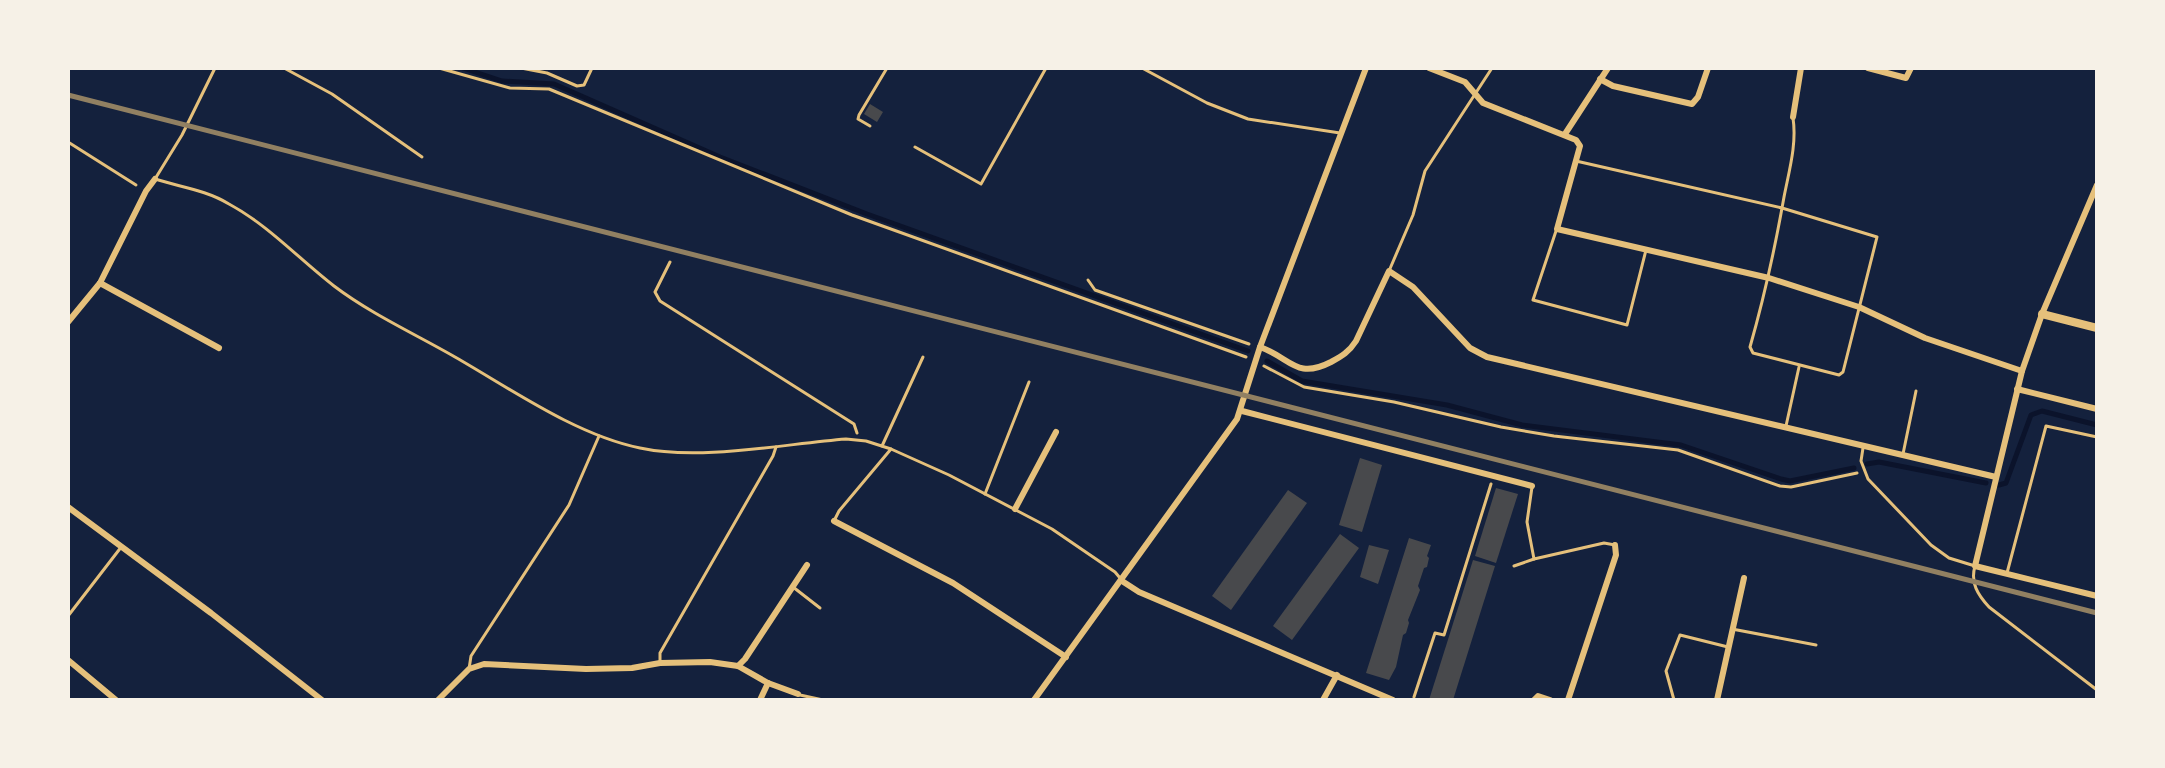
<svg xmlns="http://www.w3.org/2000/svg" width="2165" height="768" font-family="Montserrat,sans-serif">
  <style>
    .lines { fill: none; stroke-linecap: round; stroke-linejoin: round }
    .stream { stroke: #0b132b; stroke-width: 5 }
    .building { fill: #48494c }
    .path { stroke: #e5c07b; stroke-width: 3 }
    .service { stroke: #e5c07b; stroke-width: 3 }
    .minor { stroke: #e5c07b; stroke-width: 6 }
    .tertiary { stroke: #e5c07b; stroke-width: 8 }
    .rail { stroke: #918062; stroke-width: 5 }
  </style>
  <rect width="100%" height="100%" fill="#14213d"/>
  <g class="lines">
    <g class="stream">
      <polyline points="463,68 502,81 554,84 720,157 867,214 1248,351"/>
      <polyline points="1267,361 1302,381 1447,405 1522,425 1681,445 1781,479 1790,481 1854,468"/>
      <polyline points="1867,464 1879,462 1986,483"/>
      <polyline points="1999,485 2006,483 2031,415 2042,411 2097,425"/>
    </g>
  </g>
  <g class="building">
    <polygon points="870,104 883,112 877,122 864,114"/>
    <polygon points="1360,458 1382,465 1362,532 1339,525"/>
    <polygon points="1496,488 1518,494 1496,563 1475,556"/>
    <polygon points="1288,490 1307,503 1231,610 1212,596"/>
    <polygon points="1340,534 1359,548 1292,640 1273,626"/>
    <polygon points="1409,538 1431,545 1427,556 1429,558 1427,567 1424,568 1418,586 1420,590 1408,620 1409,623 1406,633 1403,635 1396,667 1389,680 1366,673"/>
    <polygon points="1369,545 1389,550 1378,584 1360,577"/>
    <polygon points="1473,560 1495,566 1453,700 1429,700"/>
  </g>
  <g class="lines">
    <g class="path">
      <polyline points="284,68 332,94 422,157"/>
      <polyline points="439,68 510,88 549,89 852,215 1246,357"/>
      <polyline points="521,68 547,73 577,86 584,85 592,68"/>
      <polyline points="870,126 858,119 859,115 887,68"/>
      <polyline points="68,142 136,185"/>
      <polyline points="915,147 981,184 1046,68"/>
      <polyline points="670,262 655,292 660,301 854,424 857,433"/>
      <polyline points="1088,280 1095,290 1249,344"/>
      <polyline points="1264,366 1304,387 1394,402 1501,427 1554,436 1678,450 1780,486 1791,487 1857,473"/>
      <polyline points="1414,697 1435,633 1444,635 1491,484"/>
    </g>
    <g class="service">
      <path d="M215 68 182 135 155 179C180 187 206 190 229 204 268 225 299 259 334 286 371 314 415 334 455 357 511 389 576 435 640 448 700 461 783 444 846 439L866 441 891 449 949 475 1052 529 1115 572 1120 578"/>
      <polyline points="1142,68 1207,103 1248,119 1340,133"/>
      <path d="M1576 161 1782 208 1877 237 1843 372 1839 375 1753 353 1750 347C1764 298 1775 248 1784 197 1789 171 1797 144 1793 118"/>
      <polyline points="1556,231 1533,300 1627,325 1646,250"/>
      <polyline points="1389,271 1413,215 1425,171 1492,68"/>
      <polyline points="1786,426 1799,367"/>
      <polyline points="882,446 923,357"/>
      <path d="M1863 448 1861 461 1868 479 1931 545 1949 558 1975 566C1970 583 1978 595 1989 607L2097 690"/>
      <polyline points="1903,454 1916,391"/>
      <polyline points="1532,487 1527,522 1534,559 1604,543 1615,545"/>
      <polyline points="985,494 1029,382"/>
      <polyline points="834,521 839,511 891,449"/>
      <polyline points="1514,566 1534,559"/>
      <polyline points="2007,573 2046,426 2097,437"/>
      <polyline points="793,587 820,608"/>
      <polyline points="68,616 122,546"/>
      <polyline points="1732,629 1816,645"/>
      <polyline points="660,663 660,653 773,456 776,447"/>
      <polyline points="469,669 471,656 569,505 599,436"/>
      <polyline points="800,695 823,700"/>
      <polyline points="1674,700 1666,671 1680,635 1728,647"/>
      <polyline points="2096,700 2097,696"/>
    </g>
    <g class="minor">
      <polyline points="1429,68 1465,82 1483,103 1576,140 1580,146 1557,229 1769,278 1859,307 1925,338 2022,371"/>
      <polyline points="1868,68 1906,78 1911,68"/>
      <polyline points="1600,79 1613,86 1692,104 1698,97 1708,68"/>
      <polyline points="1793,117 1801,68"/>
      <polyline points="1565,134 1608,68"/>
      <polyline points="2097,185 2042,314 2022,371 1975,566 2097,596"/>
      <polyline points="100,283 219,348"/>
      <polyline points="68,322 100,283 146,191 155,179"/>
      <path d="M1260 347C1291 358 1296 380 1331 362 1342 356 1349 352 1356 341L1389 271 1413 287 1470 348 1487 357 1996 477"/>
      <polyline points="2017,389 2097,409"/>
      <polyline points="1242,411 1532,486"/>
      <polyline points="68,507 211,613 322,700"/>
      <polyline points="1015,509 1056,432"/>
      <polyline points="834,521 953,583 1066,657"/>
      <polyline points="1122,581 1139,592 1393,700"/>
      <polyline points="68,660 116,700"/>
      <polyline points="738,666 745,659 807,565"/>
      <polyline points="438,700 469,669 484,664 586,669 632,668 660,663 710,662 738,666 768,683 798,694"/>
      <polyline points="760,700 768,683"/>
      <polyline points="1034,700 1237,419 1260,347 1366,68"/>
      <polyline points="1323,700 1337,675"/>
      <polyline points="1534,700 1538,696 1550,700"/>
      <polyline points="1568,700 1616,555 1615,545"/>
      <polyline points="1717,700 1744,578"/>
    </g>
    <polyline class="tertiary" points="2042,314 2097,328"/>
    <polyline class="rail" points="68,95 2097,613"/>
  </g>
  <rect width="2165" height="768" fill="none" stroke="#f6f1e7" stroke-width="140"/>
</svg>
